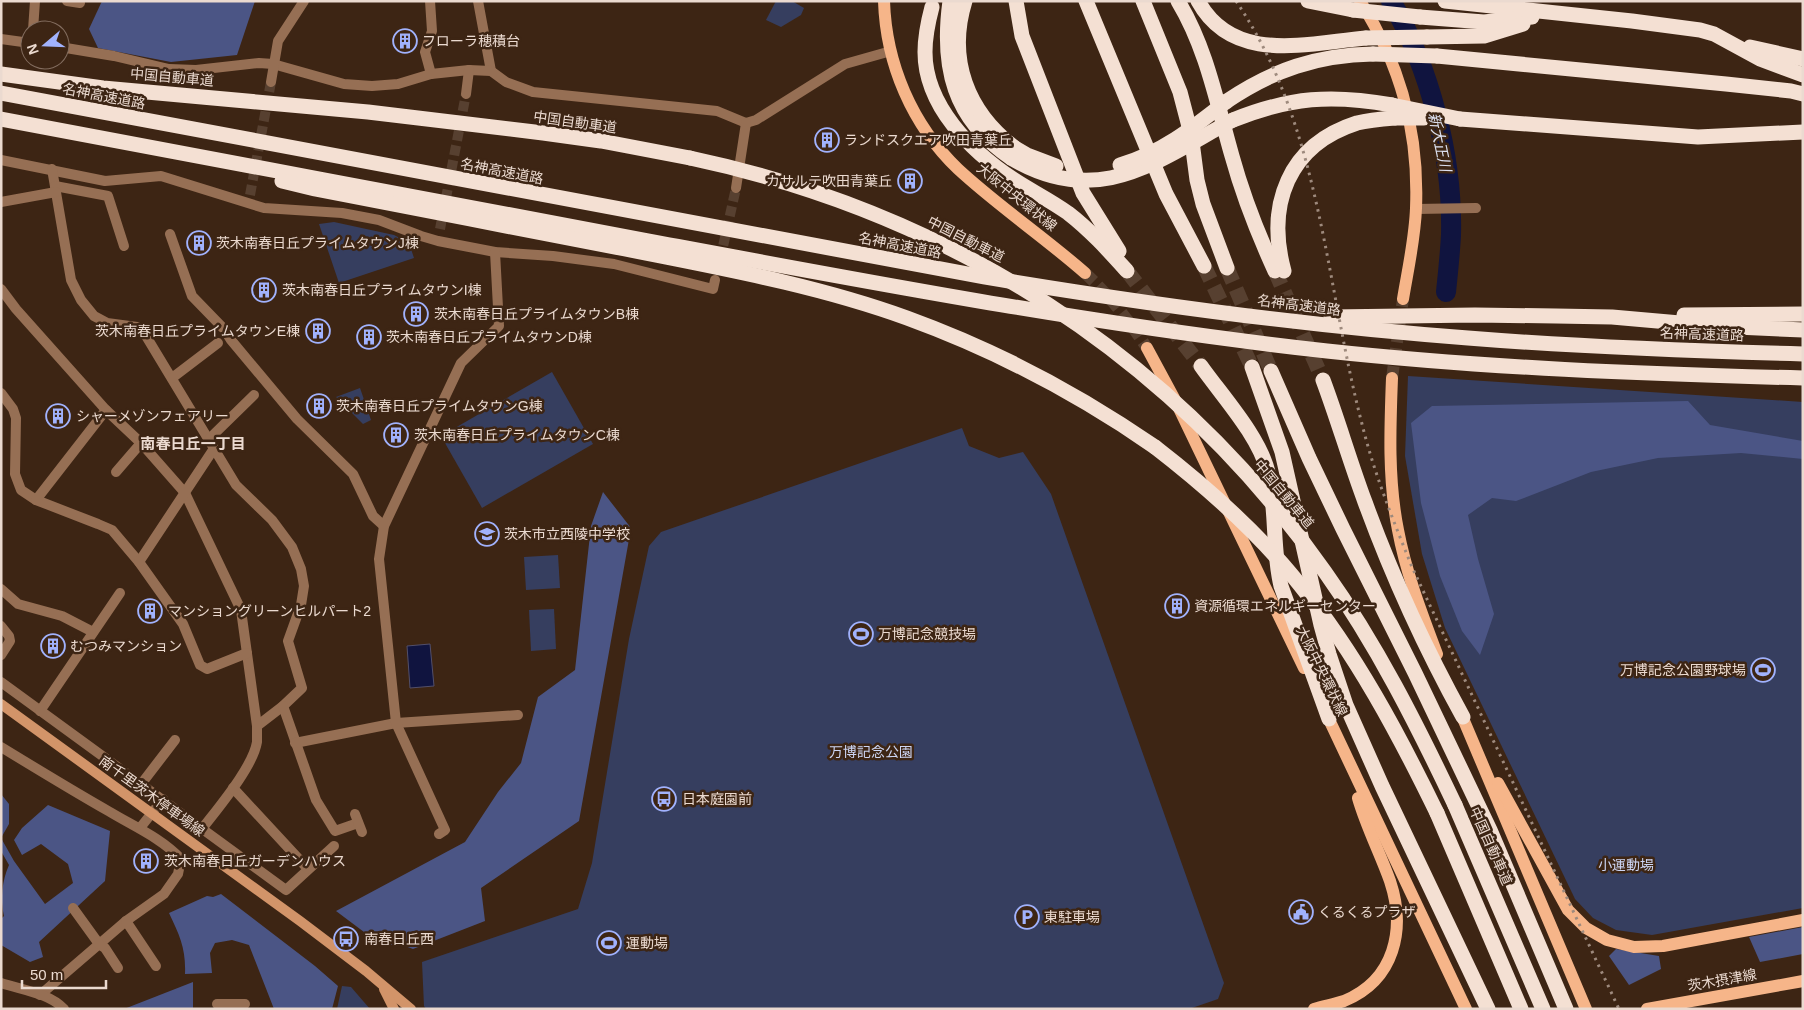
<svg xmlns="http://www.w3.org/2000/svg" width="1804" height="1010" font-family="Arial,'Noto Sans JP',sans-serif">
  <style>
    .green { fill: #363e5f }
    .forest { fill: #4b5585 }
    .water { fill: #10143f; stroke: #524f6a }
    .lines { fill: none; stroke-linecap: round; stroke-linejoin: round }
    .river { stroke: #10143f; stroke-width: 20 }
    .minor-tunnel { stroke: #574030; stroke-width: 10; stroke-dasharray: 10 5; stroke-linecap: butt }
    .primary-tunnel { stroke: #574030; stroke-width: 12; stroke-dasharray: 12 6; stroke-linecap: butt }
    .motorway-tunnel { stroke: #574030; stroke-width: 15; stroke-dasharray: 15 8; stroke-linecap: butt }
    .minor { stroke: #966f54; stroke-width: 10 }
    .tertiary { stroke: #966f54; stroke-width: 10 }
    .secondary { stroke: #d29469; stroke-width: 10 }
    .primary { stroke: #f6b589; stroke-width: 12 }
    .motorway { stroke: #f4e0d3; stroke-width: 15 }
    .rail { stroke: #9e8a7d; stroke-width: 3; stroke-dasharray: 2.5 5; stroke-linecap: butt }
    .motorway-bridge { stroke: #f4e0d3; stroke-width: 15 }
    .labels { text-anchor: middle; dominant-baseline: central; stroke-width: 5; stroke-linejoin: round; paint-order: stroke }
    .poi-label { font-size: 14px; fill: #ebdad0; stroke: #3d2514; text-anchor: start }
    .street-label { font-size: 14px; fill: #ebdad0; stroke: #3d2514 }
    .park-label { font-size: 14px; fill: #cdd6f5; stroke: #3d2514 }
    .water-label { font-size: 15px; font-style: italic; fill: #dce0f0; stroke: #3d2514 }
    .neighbourhood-label { font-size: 15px; font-weight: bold; fill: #ebdad0; stroke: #3d2514 }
  </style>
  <rect width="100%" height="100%" fill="#3d2514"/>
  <g class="green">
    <polygon points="776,1 792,1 804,8 801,15 781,27 766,20"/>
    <polygon points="334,222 394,235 409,243 414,258 339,283 319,224"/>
    <polygon points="552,372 593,444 482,508 441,436"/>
    <polygon points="1408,376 1803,402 1803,908 1652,935 1616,930 1593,918 1575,899 1445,628 1422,554 1405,456"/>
    <polygon points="360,388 371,420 363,424 336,397"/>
    <polygon points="962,428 969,446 999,458 1023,452 1051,494 1224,983 1218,999 1189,1009 426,1009 424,1006 422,962 578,909 592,863 629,639 649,546 661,532"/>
    <polygon points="558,555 560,588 526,590 524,557"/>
    <polygon points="554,609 556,649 531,651 529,610"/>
    <polygon points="342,986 351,987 370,1009 337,1009"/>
  </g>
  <g class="forest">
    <polygon points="102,1 255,1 237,55 171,62 98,48 89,29"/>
    <polygon points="1688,401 1710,425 1803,441 1803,459 1741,453 1658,458 1591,472 1516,501 1492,498 1468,515 1478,559 1494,614 1480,655 1462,631 1440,576 1421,503 1411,423 1432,406"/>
    <polygon points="603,492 631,528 579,821 481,888 485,921 413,949 397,943 384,947 336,911 465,842 498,792 521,763 538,697 575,670 591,526"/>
    <path d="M1 794 9 804V824L1 838 14 861 45 904 73 883 68 864 41 844 22 855 14 840 22 828 48 805 110 831 105 881 39 942 43 957 30 962 1 945V919L4 916C0 899 2 881 9 865L1 851Z"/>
    <path d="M221 894 315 966 338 986 332 1009H274L249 945 232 940 215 943 210 953 212 973 185 974C186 949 180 936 169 913L207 896 213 897Z"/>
    <polygon points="1803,927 1803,954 1760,962 1749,937"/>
    <polygon points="1616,949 1659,956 1661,969 1629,985 1609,956"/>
    <polygon points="193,982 193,1009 124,1009"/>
  </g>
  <polygon class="water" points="430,644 434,686 410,688 407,646"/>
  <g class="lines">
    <path class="river" d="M1391 1C1430 68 1453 157 1451 235 1450 254 1448 273 1446 292"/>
    <g class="minor-tunnel">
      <polyline points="250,195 271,82"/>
      <polyline points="440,229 466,94"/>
      <polyline points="720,260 736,188"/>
    </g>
    <g class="primary-tunnel">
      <path d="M1085 273C1110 296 1129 321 1147 348"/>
      <polyline points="1392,378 1403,299"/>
    </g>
    <g class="motorway-tunnel">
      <polyline points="1204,266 1252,367"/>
      <polyline points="1227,268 1271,371"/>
      <polyline points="1127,271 1201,366"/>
      <polyline points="1275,271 1323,380"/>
    </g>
    <g class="minor">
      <polyline points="67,1 80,3"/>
      <polyline points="430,1 432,31 425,52 431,74"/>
      <polyline points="478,1 491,71"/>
      <polyline points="33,30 35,1"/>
      <polyline points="1,39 30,43"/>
      <polyline points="60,47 114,56 169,69 196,70 259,63 273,64 344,84 372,86 398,84 431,74 469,70 491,71 506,82 533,92 717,111 746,123 756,120 845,64 891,51"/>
      <polyline points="271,82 278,41 304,1"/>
      <polyline points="466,94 469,70"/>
      <polyline points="1,160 105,181 161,176 264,208 342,213 379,220 421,236 438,241 495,252 553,256 614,264 713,289 715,280"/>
      <polyline points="52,169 71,280 81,300 94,316 107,323 137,327 146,336 236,485 272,520 292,547 301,569 304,586 301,605 288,641 302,688 283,706 257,726"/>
      <polyline points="55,186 108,196 124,246"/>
      <polyline points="736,188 746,123"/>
      <polyline points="1,202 56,192"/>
      <polyline points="170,234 192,296 224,329 231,340 297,419 353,474 373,516 384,526"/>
      <path d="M1 289 16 309 106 410 141 443 185 493 241 610 257 726C257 731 257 737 257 742 253 767 218 808 202 829"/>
      <polyline points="172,378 218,343"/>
      <polyline points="1,393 13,409 16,418 15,474 21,490 36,500 98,524 112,530 139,562 183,624 200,665 207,669 247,653"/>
      <polyline points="209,439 254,395"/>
      <polyline points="116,472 141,443"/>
      <polyline points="36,500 106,410"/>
      <polyline points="139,562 213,450"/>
      <polyline points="1,589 18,604 62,616 93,632"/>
      <polyline points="1,626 9,636 10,641 1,655"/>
      <polyline points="1,682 286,890 334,846"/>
      <polyline points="283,706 316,800 335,831 358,823"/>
      <polyline points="40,711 120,593"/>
      <polyline points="295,743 396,723 518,715"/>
      <path d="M1 747C37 769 73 791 110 812 135 827 161 838 181 859L178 874 164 894 126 921 40 995"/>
      <polyline points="142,783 175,740"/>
      <polyline points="233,788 308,869"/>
      <polyline points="355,814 362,832"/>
      <polyline points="140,828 163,799"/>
      <polyline points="439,834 445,830 396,723 379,559 384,526 461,363 499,326 495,252"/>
      <polyline points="73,908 99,944 105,948 118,968"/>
      <polyline points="126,921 156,966"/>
      <path d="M1 983C22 990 49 993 64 1009"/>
      <polyline points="217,1004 245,1004"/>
    </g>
    <polyline class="tertiary" points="1416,209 1476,208"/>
    <g class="secondary">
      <polyline points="1,704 300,921 366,971 411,1009"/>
      <polyline points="384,989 394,1009"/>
    </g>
    <g class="primary">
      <path d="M884 1C886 64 912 125 958 169 998 206 1044 237 1085 273"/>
      <path d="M1360 1C1401 65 1419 132 1416 208 1415 238 1408 269 1403 299"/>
      <polyline points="1147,348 1174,398 1304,668"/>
      <path d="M1392 378C1390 429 1388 480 1398 530 1406 573 1422 614 1437 654"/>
      <polyline points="1459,709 1586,1009"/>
      <polyline points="1325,711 1466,1009"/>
      <polyline points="1498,783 1568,910 1586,928 1607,940 1634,947 1663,946 1803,920"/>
      <path d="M1314 1009C1324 1006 1335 1004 1344 1001 1395 980 1406 929 1390 881 1380 853 1366 826 1358 798"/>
      <polyline points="1647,1009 1803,981"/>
    </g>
    <g class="motorway">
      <path d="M950 1C941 67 953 119 1011 158"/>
      <path d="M965 1C947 59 967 112 1015 148"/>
      <polyline points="1016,1 1022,36 1083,193 1119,251"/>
      <polyline points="1086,1 1166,194 1204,266"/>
      <polyline points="1143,1 1180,92 1191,134 1197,180 1203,204 1227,268"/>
      <path d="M1178 1C1207 49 1217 104 1232 156 1243 196 1258 234 1275 271"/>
      <path d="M1198 1C1233 65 1307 43 1366 38"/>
      <polyline points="1308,1 1353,10"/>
      <polyline points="1445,1 1632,21 1700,30 1714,34 1760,59 1803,75"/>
      <path d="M932 7C928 22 925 37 925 52 925 106 971 151 1013 179 1031 191 1050 200 1068 213 1090 230 1108 250 1127 271"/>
      <polyline points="1420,17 1484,22 1532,17"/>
      <polyline points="1427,37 1484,36 1523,24"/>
      <polyline points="1750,47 1803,59"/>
      <polyline points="1437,56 1726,84 1791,91 1803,94"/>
      <polyline points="1,74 103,88 368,112 543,133 601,141 690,158"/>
      <path d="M1 93 984 277C1145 304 1306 326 1468 338 1579 347 1691 351 1803 354"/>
      <path d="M1227 101C1273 70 1317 55 1373 54"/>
      <path d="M1 119C217 160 433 200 649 241 874 283 1100 326 1327 351 1485 368 1644 374 1803 378"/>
      <polyline points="1460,119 1698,137 1803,132"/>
      <path d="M1233 120C1290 97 1332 94 1392 105"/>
      <path d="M282 181 315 189C418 209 522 229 625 249 720 268 816 285 907 318 995 350 1077 393 1155 447"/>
      <path d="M1284 271C1266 205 1288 145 1357 123 1369 120 1382 119 1395 118"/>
      <polyline points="1684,315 1803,314"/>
      <polyline points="1331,317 1475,315 1556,316 1612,317 1714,326 1803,330"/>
      <path d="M1201 366C1223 397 1259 436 1268 472 1277 509 1272 549 1281 586L1329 719"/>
      <polyline points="1252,367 1282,452 1321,625 1329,654 1346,705 1382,786 1488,1009"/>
      <polyline points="1271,371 1309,458 1343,529 1415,673 1490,830 1566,1009"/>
      <path d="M1323 380C1338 420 1350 462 1365 502 1392 576 1425 648 1463 717"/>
      <polyline points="1455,805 1543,1009"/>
      <polyline points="1437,813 1521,1009"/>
    </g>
    <path class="rail" d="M1236 1C1321 126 1325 282 1362 424 1374 473 1393 520 1412 567L1619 1009"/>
    <g class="motorway-bridge">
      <polyline points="1353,10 1420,17"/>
      <polyline points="1366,38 1427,37"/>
      <polyline points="1373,54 1437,56"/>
      <polyline points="1392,105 1460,119"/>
      <polyline points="1395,118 1424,118"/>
      <polyline points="1015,148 1027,155 1056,166"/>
      <path d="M690 158C950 213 1172 355 1325 572 1377 645 1417 725 1455 805"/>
      <path d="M1011 158C1099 210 1156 161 1233 120"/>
      <path d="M1120 165C1162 153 1194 127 1227 101"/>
      <path d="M1155 447C1208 488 1258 532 1300 585 1356 654 1398 733 1437 813"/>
    </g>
  </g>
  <defs>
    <g id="building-ring" transform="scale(1.25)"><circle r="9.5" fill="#3d2514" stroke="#a1b2fd" stroke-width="1.5"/><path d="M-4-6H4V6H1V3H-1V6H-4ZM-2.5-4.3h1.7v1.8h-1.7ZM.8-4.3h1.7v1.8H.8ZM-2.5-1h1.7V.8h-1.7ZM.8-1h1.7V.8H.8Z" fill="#a1b2fd"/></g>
    <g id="school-ring" transform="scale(1.25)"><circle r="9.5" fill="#3d2514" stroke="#a1b2fd" stroke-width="1.5"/><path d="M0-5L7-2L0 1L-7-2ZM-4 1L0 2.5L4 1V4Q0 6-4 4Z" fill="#a1b2fd"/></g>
    <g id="stadium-ring" transform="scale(1.25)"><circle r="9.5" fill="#3d2514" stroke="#a1b2fd" stroke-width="1.5"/><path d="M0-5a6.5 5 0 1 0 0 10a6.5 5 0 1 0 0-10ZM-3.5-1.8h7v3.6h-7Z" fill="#a1b2fd"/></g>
    <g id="bus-ring" transform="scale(1.25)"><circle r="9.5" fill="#3d2514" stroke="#a1b2fd" stroke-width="1.5"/><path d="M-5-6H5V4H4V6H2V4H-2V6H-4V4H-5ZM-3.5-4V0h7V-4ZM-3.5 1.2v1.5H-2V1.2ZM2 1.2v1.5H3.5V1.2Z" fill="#a1b2fd"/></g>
    <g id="civic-ring" transform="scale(1.25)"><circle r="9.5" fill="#3d2514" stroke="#a1b2fd" stroke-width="1.5"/><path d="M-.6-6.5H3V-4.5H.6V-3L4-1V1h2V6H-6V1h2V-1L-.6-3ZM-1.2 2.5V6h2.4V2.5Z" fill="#a1b2fd"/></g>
    <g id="parking-ring" transform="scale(1.25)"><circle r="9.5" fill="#3d2514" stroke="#a1b2fd" stroke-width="1.5"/><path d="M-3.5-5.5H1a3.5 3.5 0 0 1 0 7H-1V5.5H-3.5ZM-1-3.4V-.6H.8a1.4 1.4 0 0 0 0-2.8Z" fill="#a1b2fd"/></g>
  </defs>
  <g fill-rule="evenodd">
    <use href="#building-ring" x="405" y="41"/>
    <use href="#building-ring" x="827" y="140"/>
    <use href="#building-ring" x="910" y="181"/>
    <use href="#building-ring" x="199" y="243"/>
    <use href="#building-ring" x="264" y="290"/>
    <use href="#building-ring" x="416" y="314"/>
    <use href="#building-ring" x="318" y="331"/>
    <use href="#building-ring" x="369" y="337"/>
    <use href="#building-ring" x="319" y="406"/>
    <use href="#building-ring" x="58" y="416"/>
    <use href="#building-ring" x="396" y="435"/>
    <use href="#school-ring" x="487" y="534"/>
    <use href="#building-ring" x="1177" y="606"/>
    <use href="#building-ring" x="150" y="611"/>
    <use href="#stadium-ring" x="861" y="634"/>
    <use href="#building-ring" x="53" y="646"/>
    <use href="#stadium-ring" x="1763" y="670"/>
    <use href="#bus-ring" x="664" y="799"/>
    <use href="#building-ring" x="146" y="861"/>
    <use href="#civic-ring" x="1301" y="912"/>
    <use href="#parking-ring" x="1027" y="917"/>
    <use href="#bus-ring" x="346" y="939"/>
    <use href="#stadium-ring" x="609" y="943"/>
  </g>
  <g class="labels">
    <g class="poi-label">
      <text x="422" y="41">フローラ穂積台</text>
      <text x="844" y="140">ランドスクエア吹田青葉丘</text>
      <text x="892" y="181" text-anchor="end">カサルテ吹田青葉丘</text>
      <text x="216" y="243">茨木南春日丘プライムタウンJ棟</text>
      <text x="282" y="290">茨木南春日丘プライムタウンI棟</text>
      <text x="434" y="314">茨木南春日丘プライムタウンB棟</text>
      <text x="300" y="331" text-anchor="end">茨木南春日丘プライムタウンE棟</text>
      <text x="386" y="337">茨木南春日丘プライムタウンD棟</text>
      <text x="336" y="406">茨木南春日丘プライムタウンG棟</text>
      <text x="76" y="416">シャーメゾンフェアリー</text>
      <text x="414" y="435">茨木南春日丘プライムタウンC棟</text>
      <text x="504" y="534">茨木市立西陵中学校</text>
      <text x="1194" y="606">資源循環エネルギーセンター</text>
      <text x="168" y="611">マンショングリーンヒルパート2</text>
      <text x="878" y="634">万博記念競技場</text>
      <text x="70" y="646">むつみマンション</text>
      <text x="1746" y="670" text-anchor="end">万博記念公園野球場</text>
      <text x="682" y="799">日本庭園前</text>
      <text x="164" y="861">茨木南春日丘ガーデンハウス</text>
      <text x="1318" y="912">くるくるプラザ</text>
      <text x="1044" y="917">東駐車場</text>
      <text x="364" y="939">南春日丘西</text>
      <text x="626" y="943">運動場</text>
    </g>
    <g class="street-label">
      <text transform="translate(172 77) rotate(5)">中国自動車道</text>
      <text transform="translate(104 96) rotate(11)">名神高速道路</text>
      <text transform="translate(575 122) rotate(8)">中国自動車道</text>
      <text transform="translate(502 171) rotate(11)">名神高速道路</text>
      <text transform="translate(1017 197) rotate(39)">大阪中央環状線</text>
      <text transform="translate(966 239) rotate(27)">中国自動車道</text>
      <text transform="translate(900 245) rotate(11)">名神高速道路</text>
      <text transform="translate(1299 305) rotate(7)">名神高速道路</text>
      <text transform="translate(1702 334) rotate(2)">名神高速道路</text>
      <text transform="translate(1284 494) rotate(50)">中国自動車道</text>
      <text transform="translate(1322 671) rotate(64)">大阪中央環状線</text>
      <text transform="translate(152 796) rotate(36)">南千里茨木停車場線</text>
      <text transform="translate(1491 846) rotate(66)">中国自動車道</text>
      <text transform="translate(1722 980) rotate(-10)">茨木摂津線</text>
    </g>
    <g class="park-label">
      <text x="871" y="752">万博記念公園</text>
      <text x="1626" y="865">小運動場</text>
    </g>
    <g class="water-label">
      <text transform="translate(1440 142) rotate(78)">新大正川</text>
    </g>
    <g class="neighbourhood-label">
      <text x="193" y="443">南春日丘一丁目</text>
    </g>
  </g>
  <rect width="1804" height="1010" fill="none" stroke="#ebdad0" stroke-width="5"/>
  <g transform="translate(45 45) rotate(251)"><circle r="24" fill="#3d2514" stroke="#836d5f"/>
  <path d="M0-4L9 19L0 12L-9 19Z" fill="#a1b2fd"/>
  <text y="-8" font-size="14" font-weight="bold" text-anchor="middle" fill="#ebdad0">N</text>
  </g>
  <path d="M22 980v8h84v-8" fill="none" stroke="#ebdad0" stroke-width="2.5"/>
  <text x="30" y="980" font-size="15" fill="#ebdad0" stroke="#3d2514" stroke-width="4" paint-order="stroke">50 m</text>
</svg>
